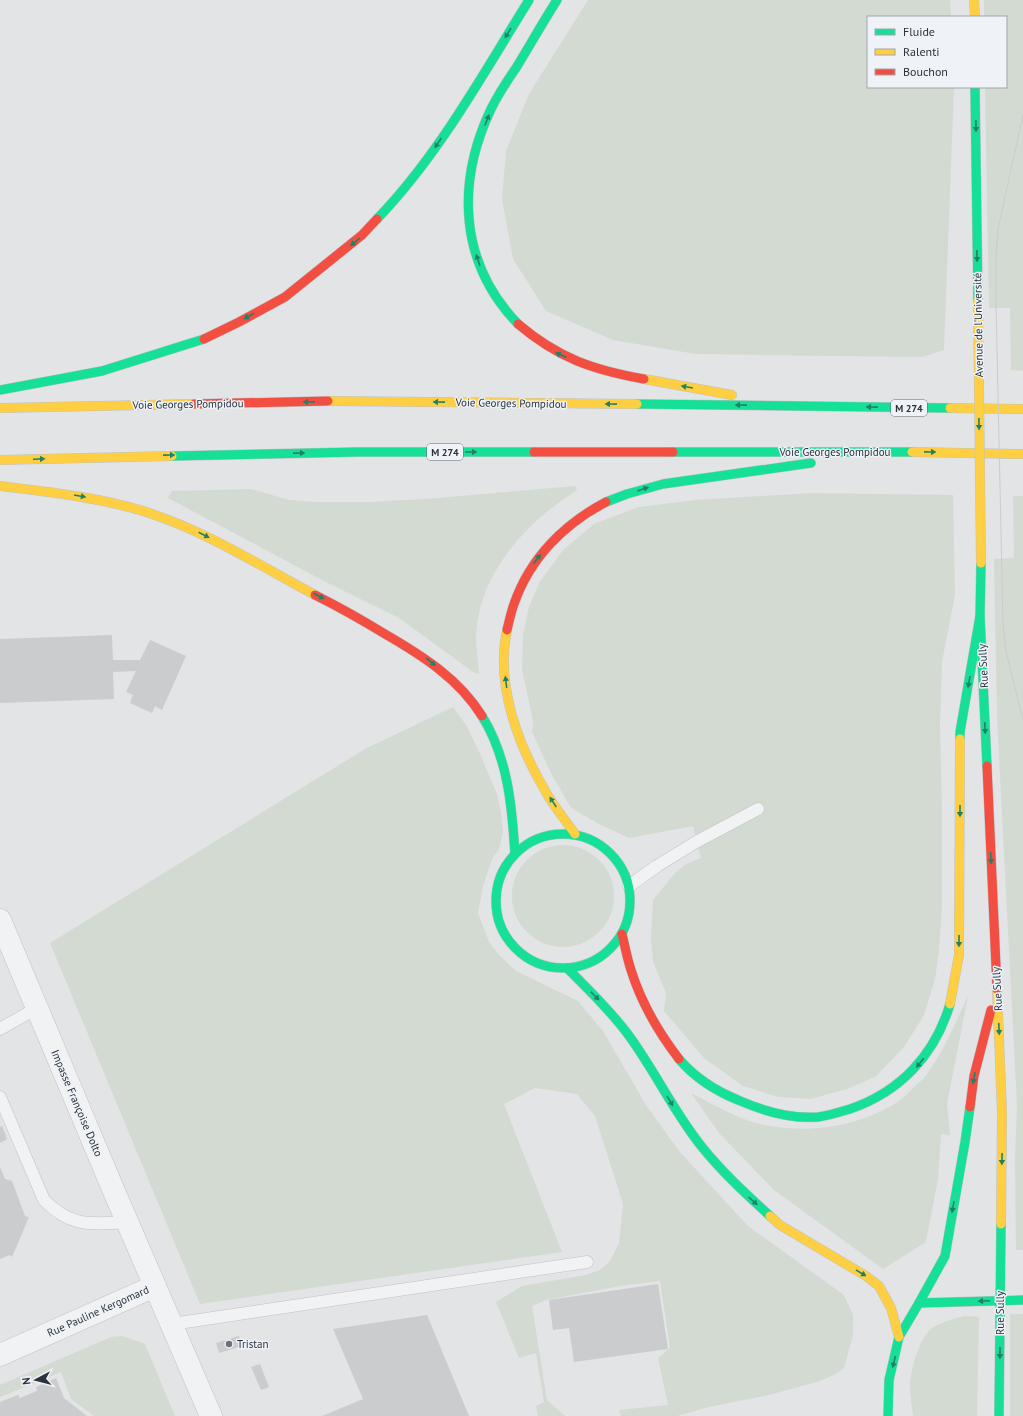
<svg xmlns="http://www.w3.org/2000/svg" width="1023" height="1416" font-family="'PT Sans',sans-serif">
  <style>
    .green { fill: #d3dad2 }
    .building { fill: #caccce }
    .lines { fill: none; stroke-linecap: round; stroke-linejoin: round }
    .lane-casing { stroke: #c0c2c4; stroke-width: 13 }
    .street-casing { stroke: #c0c2c4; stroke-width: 23 }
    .fast-casing { stroke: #c0c2c4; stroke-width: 10 }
    .slow-casing { stroke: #c0c2c4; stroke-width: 10 }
    .jam-casing { stroke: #c0c2c4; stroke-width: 10 }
    .lane { stroke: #f1f2f3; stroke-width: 12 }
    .street { stroke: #f1f2f3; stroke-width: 22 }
    .fast { stroke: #16e098; stroke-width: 9 }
    .slow { stroke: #ffcf43; stroke-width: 9 }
    .jam { stroke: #f24e42; stroke-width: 9 }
    .tram { stroke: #caccce; stroke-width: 1 }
    .slow-bridge-casing { stroke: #c0c2c4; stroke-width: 10; stroke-linecap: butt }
    .slow-bridge { stroke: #ffcf43; stroke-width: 9 }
    .oneway { fill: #208167 }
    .poi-dot { fill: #6a7179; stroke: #eff2f6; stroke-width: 1.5 }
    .labels { text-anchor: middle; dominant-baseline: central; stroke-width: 3; stroke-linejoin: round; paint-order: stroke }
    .shield { fill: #eff2f6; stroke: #646c76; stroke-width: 1 }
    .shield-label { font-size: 10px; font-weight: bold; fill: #29333f }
    .street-label { font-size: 11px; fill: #29333f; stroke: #eff2f6 }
    .poi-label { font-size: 11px; fill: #29333f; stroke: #eff2f6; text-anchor: start }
  </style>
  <rect width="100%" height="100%" fill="#e2e4e6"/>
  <g class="green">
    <polygon points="588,0 950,0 951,17 868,17 868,87 954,87 944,350 922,357 696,354 613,340 546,311 513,259 502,199 506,151 529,94"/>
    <polygon points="984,0 1023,0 1023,371 1011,370 1010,308 989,308 985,87 1006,87 1006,17 984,17"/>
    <path d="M575 486 577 490C571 495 563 499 557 504 515 535 478 582 476 637 476 649 478 662 479 674L473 672 399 618 322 580 168 498 172 491 251 489 289 500 318 502H370L425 499Z"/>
    <polygon points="812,493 953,495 955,595 942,662 940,723 942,813 942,905 939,951 935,979 924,1015 904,1047 876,1076 850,1088 811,1099 778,1097 743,1086 704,1058 664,1011 666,993 653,962 651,938 653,900 675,873 686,864 701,858 693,826 629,838 599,824 571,808 552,775 532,732 533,721 522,669 523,635 529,607 539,583 563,550 594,524 639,507 695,500"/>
    <polygon points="1013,496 1023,496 1023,1250 1016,1250 1015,1159 1017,1105 997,718 994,559 1014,558"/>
    <polygon points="453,707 466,725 480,754 497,794 501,812 503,833 499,849 492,859 483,886 478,913 489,942 500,956 516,971 578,1001 603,1031 646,1105 679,1151 748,1226 844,1295 853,1315 853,1335 844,1368 836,1374 820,1381 769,1395 709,1407 677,1416 621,1416 619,1410 668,1405 658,1358 670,1348 660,1281 620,1286 546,1300 532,1306 547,1400 565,1416 538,1416 536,1406 544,1402 536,1353 519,1358 496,1302 522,1286 586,1275 600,1270 610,1261 619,1243 623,1204 595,1116 577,1094 535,1088 504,1104 562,1252 200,1304 50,943 365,749"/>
    <circle cx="563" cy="896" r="51"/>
    <path d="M968 996 947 1104 950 1135 941 1134 938 1179 926 1242 883 1269 774 1190 719 1133 691 1093C714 1105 738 1119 764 1125 809 1134 860 1127 899 1101 904 1098 909 1092 914 1087 918 1083 924 1079 927 1074 944 1050 956 1022 968 996Z"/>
    <rect x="1010" y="1314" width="13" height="102"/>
    <path d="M964 1316 979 1317 977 1416H913C912 1408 911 1400 910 1391 909 1375 918 1339 932 1328 941 1322 954 1319 964 1316Z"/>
    <polygon points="122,1336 145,1344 175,1416 94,1416 71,1399 61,1372 0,1397 0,1385 111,1337"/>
  </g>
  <g class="building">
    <polygon points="112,635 113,660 140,660 150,640 186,656 162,710 155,706 152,713 130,703 133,695 126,692 136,671 113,672 114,699 0,703 0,639"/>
    <polygon points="2,1126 7,1139 0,1143 0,1127"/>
    <polygon points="0,1167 5,1179 12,1181 25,1216 29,1217 12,1257 10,1255 0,1259"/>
    <polygon points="658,1284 668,1349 574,1362 569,1328 553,1330 549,1300"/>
    <polygon points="427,1315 469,1416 322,1416 363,1399 333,1329"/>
    <polygon points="239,1336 242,1346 219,1353 216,1343"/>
    <polygon points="260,1364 269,1387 261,1390 251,1367"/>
    <polygon points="56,1378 64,1398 87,1416 0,1416 0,1402 18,1395 20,1398 37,1391 36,1387"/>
  </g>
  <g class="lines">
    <g class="lane-casing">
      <g id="lane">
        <polyline points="629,886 657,866 696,842 758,809"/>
        <polyline points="0,1029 37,1008"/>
        <path d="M0 1097 44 1200C71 1228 92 1224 127 1222"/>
        <polyline points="172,1324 587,1262"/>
      </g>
    </g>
    <g class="street-casing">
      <g id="street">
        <polyline points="0,920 113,1189 211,1416"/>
        <polyline points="0,1355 155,1286"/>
      </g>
    </g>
    <g class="fast-casing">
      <g id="fast">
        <polyline points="975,87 978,301"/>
        <path d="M377 219C438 156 483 74 529 0"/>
        <path d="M518 324C459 263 456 183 491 109 498 95 507 81 516 68 530 45 543 22 557 0"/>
        <polyline points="0,390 102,371 204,339"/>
        <polyline points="637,404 950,408"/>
        <polyline points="673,452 912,452"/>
        <polyline points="172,456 358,452 534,452"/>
        <polyline points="606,502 627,494 663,484 811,463"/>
        <polyline points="981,563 980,616 987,766"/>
        <path d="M482 716C508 758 512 806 515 854"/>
        <polyline points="960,739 960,732 980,616"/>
        <circle cx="563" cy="901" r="67"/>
        <path d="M567 968C588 989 609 1009 627 1033 654 1069 673 1111 702 1147 722 1172 746 1194 770 1216"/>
        <path d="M679 1059C695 1078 716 1091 738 1100 763 1111 791 1119 818 1117 828 1116 840 1112 850 1109 900 1092 935 1055 950 1004"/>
        <polyline points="919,1303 945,1256 965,1142 970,1107"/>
        <polyline points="888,1416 889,1380 899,1337 919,1303 1023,1300"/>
        <polyline points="999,1416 1001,1224"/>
      </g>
    </g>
    <g class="slow-casing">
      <g id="slow">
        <polyline points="974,0 975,17"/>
        <polyline points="644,379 732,395"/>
        <polyline points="328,401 637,404"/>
        <polyline points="0,408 194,404"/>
        <polyline points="950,408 1023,409"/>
        <polyline points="912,452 1023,454"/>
        <polyline points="0,460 172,456"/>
        <path d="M0 486C48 492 97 497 143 511 204 530 259 565 315 595"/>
        <path d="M507 630C495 686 519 747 547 794 555 808 566 821 575 834"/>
        <polyline points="997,989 1002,1112 1001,1224"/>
        <polyline points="950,1004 959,955 960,739"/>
        <polyline points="770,1216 780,1225 866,1276 879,1286 891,1308 899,1337"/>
      </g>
    </g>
    <g class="jam-casing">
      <g id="jam">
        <path d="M518 324C558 358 593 370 644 379"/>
        <polyline points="204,339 239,322 285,297 362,235 377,219"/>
        <polyline points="194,404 328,401"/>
        <polyline points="534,452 673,452"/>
        <path d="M315 595C339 607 362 620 385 634 423 656 459 679 482 716"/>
        <path d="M507 630C509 622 511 612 514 604 530 558 564 524 606 502"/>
        <polyline points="987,766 997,989"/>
        <path d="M622 934C625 946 627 958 631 970 641 1002 659 1033 679 1059"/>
        <polyline points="970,1107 974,1076 991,1010"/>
      </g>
    </g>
    <use href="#lane" class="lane"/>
    <use href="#street" class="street"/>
    <use href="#fast" class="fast"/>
    <use href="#slow" class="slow"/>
    <use href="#jam" class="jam"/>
    <polyline class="tram" points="1023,115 998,229 996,255 996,302 1003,624 1006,651 1023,720"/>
    <g class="slow-bridge-casing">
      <polyline id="slow-bridge" points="978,301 981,563"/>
    </g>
    <use href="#slow-bridge" class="slow-bridge"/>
  </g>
  <defs><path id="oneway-solid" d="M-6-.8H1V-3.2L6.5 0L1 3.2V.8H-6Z"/></defs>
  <g class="oneway">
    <use href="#oneway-solid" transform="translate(508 33) rotate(122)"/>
    <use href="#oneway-solid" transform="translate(487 120) rotate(-69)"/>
    <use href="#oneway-solid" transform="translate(976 126) rotate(89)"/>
    <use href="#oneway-solid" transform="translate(438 143) rotate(124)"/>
    <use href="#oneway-solid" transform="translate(355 242) rotate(140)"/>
    <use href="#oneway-solid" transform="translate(977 256) rotate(89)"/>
    <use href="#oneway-solid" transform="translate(478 260) rotate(-109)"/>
    <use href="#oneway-solid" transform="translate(249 316) rotate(151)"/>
    <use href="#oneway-solid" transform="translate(561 355) rotate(-155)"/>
    <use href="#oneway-solid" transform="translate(687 387) rotate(-170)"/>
    <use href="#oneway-solid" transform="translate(309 402) rotate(179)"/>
    <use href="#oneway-solid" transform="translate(439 402) rotate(-179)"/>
    <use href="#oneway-solid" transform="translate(611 404) rotate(-179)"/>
    <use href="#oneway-solid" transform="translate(741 405) rotate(-179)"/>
    <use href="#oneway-solid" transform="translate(872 407) rotate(-179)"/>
    <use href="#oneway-solid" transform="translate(979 424) rotate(89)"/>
    <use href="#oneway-solid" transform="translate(471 452)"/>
    <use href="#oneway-solid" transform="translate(930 452) rotate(1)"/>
    <use href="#oneway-solid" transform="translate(299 453) rotate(-1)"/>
    <use href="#oneway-solid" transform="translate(169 455) rotate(-1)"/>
    <use href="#oneway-solid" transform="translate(39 459) rotate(-2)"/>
    <use href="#oneway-solid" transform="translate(643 489) rotate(-19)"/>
    <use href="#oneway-solid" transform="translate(80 496) rotate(10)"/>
    <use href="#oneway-solid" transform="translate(204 535) rotate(27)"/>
    <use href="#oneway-solid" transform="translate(537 559) rotate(-52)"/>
    <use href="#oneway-solid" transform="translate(319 596) rotate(28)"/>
    <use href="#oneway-solid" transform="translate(431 662) rotate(39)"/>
    <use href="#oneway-solid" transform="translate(506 682) rotate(-97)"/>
    <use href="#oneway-solid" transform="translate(969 682) rotate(100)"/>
    <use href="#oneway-solid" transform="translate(985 728) rotate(87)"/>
    <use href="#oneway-solid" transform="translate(553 802) rotate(-123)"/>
    <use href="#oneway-solid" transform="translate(960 811) rotate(90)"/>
    <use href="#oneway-solid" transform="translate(991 858) rotate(87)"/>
    <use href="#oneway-solid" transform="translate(959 941) rotate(90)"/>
    <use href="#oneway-solid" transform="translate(595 996) rotate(45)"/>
    <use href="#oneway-solid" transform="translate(999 1029) rotate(87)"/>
    <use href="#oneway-solid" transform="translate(920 1063) rotate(128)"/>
    <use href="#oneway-solid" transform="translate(974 1078) rotate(100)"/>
    <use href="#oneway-solid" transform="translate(670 1101) rotate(59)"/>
    <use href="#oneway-solid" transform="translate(1002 1159) rotate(91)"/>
    <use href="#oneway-solid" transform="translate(753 1201) rotate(42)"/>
    <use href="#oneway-solid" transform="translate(953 1207) rotate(100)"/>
    <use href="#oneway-solid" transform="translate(861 1273) rotate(31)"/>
    <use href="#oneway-solid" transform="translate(984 1301) rotate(178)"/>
    <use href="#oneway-solid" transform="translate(1000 1353) rotate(91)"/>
    <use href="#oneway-solid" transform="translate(894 1362) rotate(103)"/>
  </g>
  <circle class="poi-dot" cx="229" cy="1344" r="4"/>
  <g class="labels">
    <g class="shield">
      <rect x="891" y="400" width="36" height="16" rx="3"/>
      <rect x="427" y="444" width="36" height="16" rx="3"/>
    </g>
    <g class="shield-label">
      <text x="909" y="408">M 274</text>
      <text x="445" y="452">M 274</text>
    </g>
    <g class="street-label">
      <text transform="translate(978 325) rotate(-91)">Avenue de l'Université</text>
      <text transform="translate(511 403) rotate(1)">Voie Georges Pompidou</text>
      <text transform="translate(188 404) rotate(-1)">Voie Georges Pompidou</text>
      <text x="835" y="452">Voie Georges Pompidou</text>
      <text transform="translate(983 666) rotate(-93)">Rue Sully</text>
      <text transform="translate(997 989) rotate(-93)">Rue Sully</text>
      <text transform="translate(77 1103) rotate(67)">Impasse Françoise Dolto</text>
      <text transform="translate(98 1311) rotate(-24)">Rue Pauline Kergomard</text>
      <text transform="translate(1000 1313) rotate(-90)">Rue Sully</text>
    </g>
    <g class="poi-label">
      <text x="237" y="1344">Tristan</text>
    </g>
  </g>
  <rect x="867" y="16" width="140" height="72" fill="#eff2f6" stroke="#a0a6ad"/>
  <rect x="875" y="29" width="20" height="6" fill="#16e098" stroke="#a0a6ad"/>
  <text x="903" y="36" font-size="12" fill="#29333f">Fluide</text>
  <rect x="875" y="49" width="20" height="6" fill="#ffcf43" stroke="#a0a6ad"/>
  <text x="903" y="56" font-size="12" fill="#29333f">Ralenti</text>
  <rect x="875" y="69" width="20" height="6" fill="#f24e42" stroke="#a0a6ad"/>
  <text x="903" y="76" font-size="12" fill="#29333f">Bouchon</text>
  <g transform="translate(36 1380) rotate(263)" stroke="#eff2f6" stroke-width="3" paint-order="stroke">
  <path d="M0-3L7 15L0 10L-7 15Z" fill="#29333f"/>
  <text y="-6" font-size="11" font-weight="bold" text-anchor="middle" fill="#29333f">N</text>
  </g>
</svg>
